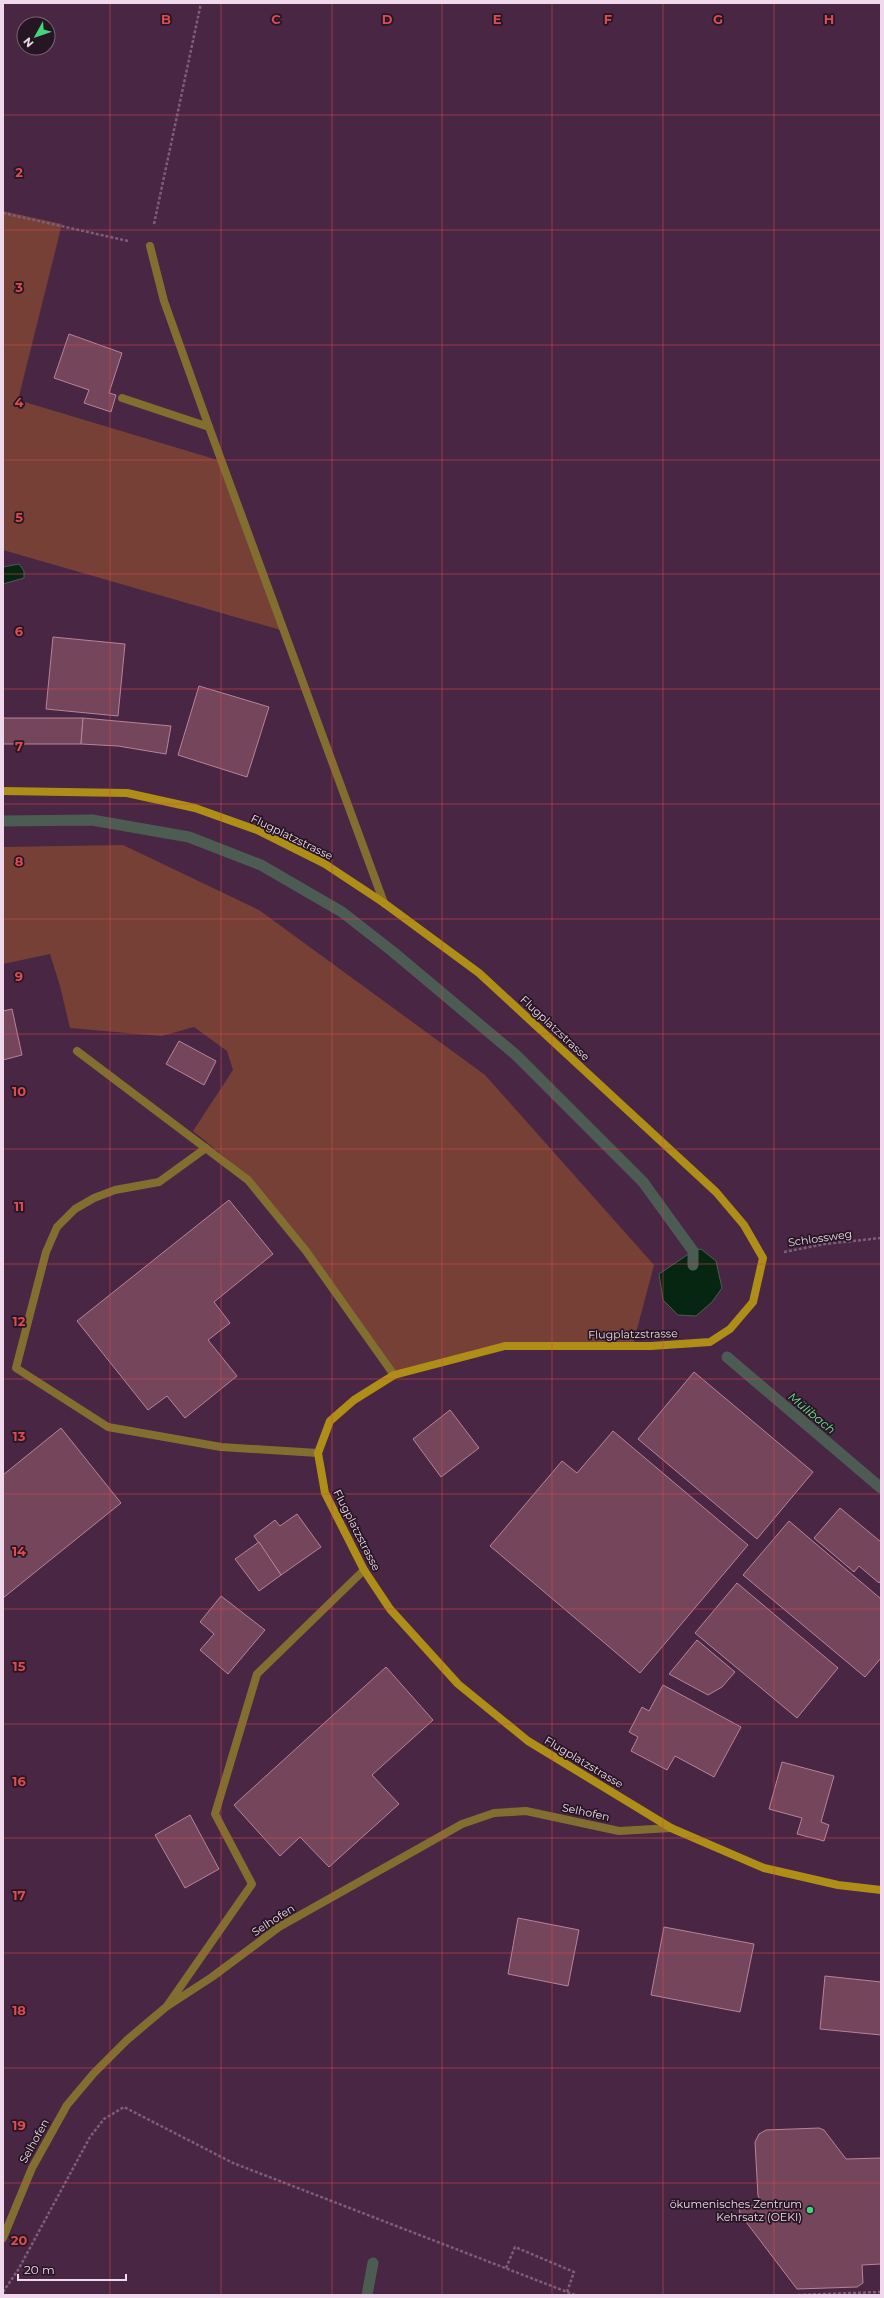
<svg xmlns="http://www.w3.org/2000/svg" width="884" height="2298" font-family="Montserrat,sans-serif">
  <style>
    .green { fill: #774036 }
    .water { fill: #072612; stroke: #4d5c53 }
    .lines { fill: none; stroke-linecap: round; stroke-linejoin: round }
    .stream { stroke: #4d5c53; stroke-width: 11 }
    .building { fill: #75465b; stroke: #b78399 }
    .path { stroke: #7d5e78; stroke-width: 2.5; stroke-dasharray: 3 2; stroke-linecap: butt }
    .lane { stroke: #826f30; stroke-width: 8 }
    .street { stroke: #826f30; stroke-width: 8 }
    .secondary { stroke: #ae8e16; stroke-width: 8 }
    .grid { fill: none; stroke: #db4b4f; stroke-width: 1; stroke-opacity: 0.55 }
    .poi-dot { fill: #42d77c; stroke: #261623; stroke-width: 1.5 }
    .labels { text-anchor: middle; dominant-baseline: central; stroke-width: 3.5; stroke-linejoin: round; paint-order: stroke }
    .street-label { font-size: 11px; fill: #f0d9ec; stroke: #261623 }
    .poi-label { font-size: 11px; fill: #f0d9ec; stroke: #261623; text-anchor: end }
    .water-label { font-size: 12px; font-style: italic; fill: #6be593; stroke: #261623 }
    .grid-label { font-size: 13px; text-anchor: middle; font-weight: bold; fill: #db4b4f; stroke: #261623; stroke-width: 3.5; stroke-linejoin: round; paint-order: stroke }
  </style>
  <rect width="100%" height="100%" fill="#492644"/>
  <g class="green">
    <polygon points="3,211 62,224 18,400 221,461 284,631 3,550"/>
    <polygon points="123,845 259,910 485,1075 654,1265 632,1348 505,1345 395,1372 250,1178 193,1131 233,1070 227,1051 194,1027 162,1036 70,1028 60,986 50,954 3,964 3,847"/>
  </g>
  <g class="water">
    <polygon points="19,564 24,571 24,578 3,584 3,567"/>
    <polygon points="701,1249 716,1261 722,1288 712,1302 696,1316 678,1315 663,1300 659,1274 693,1251"/>
  </g>
  <g class="lines">
    <g class="stream">
      <polyline points="3,821 92,820 189,837 261,865 342,912 392,951 516,1055 643,1182 693,1251 693,1265"/>
      <polyline points="727,1357 881,1488"/>
      <polyline points="367,2295 373,2263"/>
    </g>
  </g>
  <g class="building">
    <polygon points="69,334 122,353 109,393 116,395 111,412 84,403 89,390 54,378"/>
    <polygon points="53,637 125,644 118,716 46,709"/>
    <polygon points="199,686 269,707 247,777 178,755"/>
    <polygon points="3,718 83,718 81,744 3,744"/>
    <polygon points="83,718 171,726 166,754 118,746 81,744"/>
    <polygon points="12,1009 22,1055 3,1060 3,1011"/>
    <polygon points="179,1041 216,1061 204,1085 166,1064"/>
    <polygon points="229,1200 273,1254 214,1302 230,1323 208,1340 237,1376 185,1418 167,1396 148,1410 77,1321"/>
    <polygon points="694,1372 813,1472 757,1539 638,1439"/>
    <polygon points="450,1410 479,1448 441,1477 413,1439"/>
    <polygon points="61,1428 121,1503 3,1598 3,1475"/>
    <polygon points="613,1431 748,1545 640,1673 490,1546 562,1461 577,1473"/>
    <polygon points="840,1508 881,1542 881,1580 879,1583 859,1566 854,1572 814,1538"/>
    <polygon points="297,1514 321,1547 281,1575 254,1536 275,1520 280,1526"/>
    <polygon points="789,1521 881,1599 881,1658 865,1677 743,1575"/>
    <polygon points="259,1542 281,1575 259,1591 235,1559"/>
    <polygon points="737,1583 838,1668 797,1718 695,1633"/>
    <polygon points="221,1596 265,1630 228,1674 200,1650 214,1634 200,1622"/>
    <polygon points="697,1640 735,1672 722,1687 708,1695 669,1674"/>
    <polygon points="386,1667 433,1720 372,1775 399,1804 329,1867 300,1837 280,1856 234,1805"/>
    <polygon points="663,1685 741,1727 714,1777 675,1756 667,1770 631,1751 638,1737 629,1732 642,1707 649,1711"/>
    <polygon points="782,1762 834,1776 821,1822 829,1825 824,1841 797,1834 802,1818 769,1809"/>
    <polygon points="190,1815 219,1869 185,1888 155,1835"/>
    <polygon points="518,1918 579,1930 568,1986 508,1974"/>
    <polygon points="664,1927 754,1944 740,2012 651,1995"/>
    <polygon points="825,1976 881,1982 881,2035 820,2029"/>
    <polygon points="819,2128 824,2130 846,2159 881,2158 881,2264 862,2265 863,2283 857,2287 797,2289 740,2214 739,2206 764,2205 758,2196 755,2142 759,2134 766,2130"/>
  </g>
  <g class="lines">
    <g class="path">
      <polyline points="3,213 128,241"/>
      <polyline points="154,224 201,3"/>
      <polyline points="784,1252 825,1244 881,1238"/>
      <polyline points="506,2268 515,2247 574,2272 567,2292"/>
      <polyline points="3,2292 18,2270 90,2137 104,2119 124,2107 233,2163 575,2295"/>
      <polyline points="798,2295 881,2292"/>
    </g>
    <g class="lane">
      <polyline points="122,398 209,427"/>
      <polyline points="77,1051 248,1180 306,1251 394,1375"/>
      <polyline points="206,1148 159,1182 115,1190 94,1198 75,1209 57,1227 46,1252 16,1368 108,1427 221,1447 318,1453"/>
      <polyline points="167,2006 252,1884 215,1814 257,1674 364,1570"/>
    </g>
    <g class="street">
      <polyline points="150,246 164,301 209,427 384,903"/>
      <polyline points="3,2238 32,2168 67,2105 94,2073 127,2040 166,2007 212,1977 279,1927 462,1824 494,1813 526,1811 619,1831 671,1828"/>
    </g>
    <polyline class="secondary" points="3,791 127,793 195,808 257,830 325,864 384,903 479,973 716,1192 744,1225 763,1258 753,1302 730,1329 710,1342 651,1346 505,1346 394,1375 354,1400 330,1421 318,1453 325,1493 364,1570 390,1609 458,1684 528,1741 671,1828 764,1868 838,1885 881,1890"/>
  </g>
  <path class="grid" d="M110 3V2295M221 3V2295M332 3V2295M442 3V2295M552 3V2295M663 3V2295M774 3V2295M3 115H881M3 230H881M3 345H881M3 460H881M3 574H881M3 689H881M3 804H881M3 919H881M3 1034H881M3 1149H881M3 1264H881M3 1379H881M3 1494H881M3 1609H881M3 1724H881M3 1838H881M3 1953H881M3 2068H881M3 2183H881"/>
  <circle class="poi-dot" cx="810" cy="2210" r="4"/>
  <g class="labels">
    <g class="street-label">
      <text transform="translate(292 837) rotate(26)">Flugplatzstrasse</text>
      <text transform="translate(555 1028) rotate(43)">Flugplatzstrasse</text>
      <text transform="translate(820 1238) rotate(-8)">Schlossweg</text>
      <text transform="translate(633 1334) rotate(-1)">Flugplatzstrasse</text>
      <text transform="translate(357 1530) rotate(63)">Flugplatzstrasse</text>
      <text transform="translate(584 1762) rotate(31)">Flugplatzstrasse</text>
      <text transform="translate(586 1812) rotate(12)">Selhofen</text>
      <text transform="translate(273 1920) rotate(-33)">Selhofen</text>
      <text transform="translate(34 2141) rotate(-61)">Selhofen</text>
    </g>
    <g class="poi-label">
      <text x="802" y="2204">ökumenisches Zentrum<tspan x="802" dy="13">Kehrsatz (OEKI)</tspan></text>
    </g>
    <g class="water-label">
      <text transform="translate(812 1413) rotate(40)">Mülibach</text>
    </g>
  </g>
  <g class="grid-label">
    <text x="166" y="24">B</text>
    <text x="276" y="24">C</text>
    <text x="387" y="24">D</text>
    <text x="497" y="24">E</text>
    <text x="608" y="24">F</text>
    <text x="718" y="24">G</text>
    <text x="829" y="24">H</text>
    <text x="19" y="177">2</text>
    <text x="19" y="292">3</text>
    <text x="19" y="407">4</text>
    <text x="19" y="522">5</text>
    <text x="19" y="636">6</text>
    <text x="19" y="751">7</text>
    <text x="19" y="866">8</text>
    <text x="19" y="981">9</text>
    <text x="19" y="1096">10</text>
    <text x="19" y="1211">11</text>
    <text x="19" y="1326">12</text>
    <text x="19" y="1441">13</text>
    <text x="19" y="1556">14</text>
    <text x="19" y="1671">15</text>
    <text x="19" y="1786">16</text>
    <text x="19" y="1900">17</text>
    <text x="19" y="2015">18</text>
    <text x="19" y="2130">19</text>
    <text x="19" y="2245">20</text>
  </g>
  <rect width="884" height="2298" fill="none" stroke="#f0d9ec" stroke-width="8"/>
  <g transform="translate(36 36) rotate(230)"><circle r="19" fill="#261623" stroke="#776473"/>
  <path d="M0-3L7 15L0 10L-7 15Z" fill="#42d77c"/>
  <text y="-6" font-size="11" font-weight="bold" text-anchor="middle" fill="#f0d9ec">N</text>
  </g>
  <path d="M18 2274v6h108v-6" fill="none" stroke="#f0d9ec" stroke-width="2"/>
  <text x="24" y="2274" font-size="12" fill="#f0d9ec" stroke="#261623" stroke-width="3" paint-order="stroke">20 m</text>
</svg>
